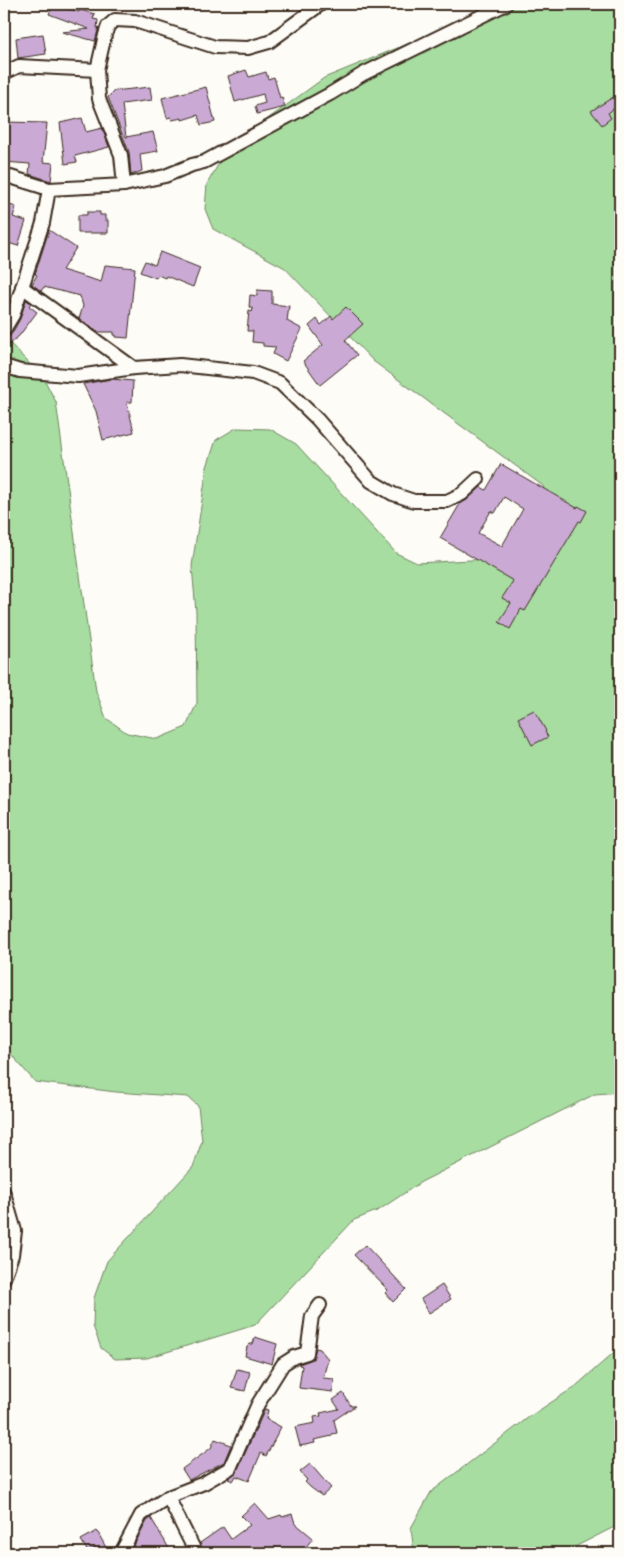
<svg xmlns="http://www.w3.org/2000/svg" width="624" height="1557" font-family="'Balsamiq Sans',sans-serif">
  <style>
    .green { fill: #a7dda1; stroke: #718460 }
    .building { fill: #caaad5; stroke: #3b2a1e; fill-rule: evenodd }
    .lines { fill: none; stroke-linecap: round; stroke-linejoin: round }
    .minor-casing { stroke: #3b2a1e; stroke-width: 16 }
    .minor { stroke: #fdfcf7; stroke-width: 12 }
  </style>
  <rect width="100%" height="100%" fill="#fdfcf7"/>
  <filter id="ink" filterUnits="userSpaceOnUse"><feTurbulence type="fractalNoise" baseFrequency=".02" numOctaves="2"/><feDisplacementMap in="SourceGraphic" scale="10" xChannelSelector="R" yChannelSelector="G"/><feConvolveMatrix kernelMatrix="1 2 1 2 8 2 1 2 1" color-interpolation-filters="sRGB"/></filter>
  <g filter="url(#ink)">
    <g class="green">
      <polygon points="505,4 620,4 620,1092 595,1094 421,1182 379,1210 354,1220 255,1325 147,1358 115,1359 101,1348 93,1326 94,1298 107,1261 193,1167 202,1141 198,1106 188,1097 116,1092 35,1082 4,1046 4,337 44,379 56,402 96,691 106,718 127,733 157,739 186,727 197,703 196,612 192,566 207,467 216,440 236,428 270,429 296,444 396,553 417,563 488,559 550,508 543,486 373,361 285,268 213,229 205,209 207,184 222,158 269,118 324,78"/>
      <polygon points="620,1347 620,1524 563,1553 414,1553 411,1528 431,1492 529,1417 576,1386"/>
    </g>
    <g class="building">
      <polygon points="53,4 79,12 80,10 95,14 93,19 98,20 97,28 99,27 95,41 62,32 89,29 49,14"/>
      <polygon points="43,34 46,54 18,58 16,38"/>
      <polygon points="246,70 249,77 266,72 268,79 274,77 280,98 282,97 285,107 257,114 255,106 265,103 263,94 235,102 228,76"/>
      <polygon points="150,87 152,100 122,104 126,137 153,132 158,151 140,154 142,171 131,175 129,152 108,97 114,91"/>
      <polygon points="206,87 215,122 201,125 198,115 182,120 182,118 172,120 171,117 167,118 162,98"/>
      <polygon points="615,96 620,104 608,113 611,118 602,125 591,111"/>
      <polygon points="82,118 86,132 102,128 109,147 75,156 77,162 65,164 60,123"/>
      <polygon points="4,122 47,123 43,162 53,163 51,181 29,174 30,164 4,162"/>
      <polygon points="4,203 16,207 13,217 26,221 18,246 5,242"/>
      <polygon points="87,212 100,212 100,215 105,215 105,220 108,220 108,233 78,233 78,215 87,215"/>
      <polygon points="49,230 76,248 62,270 101,282 105,265 135,268 128,338 116,337 116,335 114,335 114,332 98,332 79,319 83,306 80,296 44,287 41,291 32,284 37,275 35,274"/>
      <polygon points="160,252 200,268 193,287 166,276 165,278 158,275 156,278 140,272 145,261 155,265"/>
      <polygon points="257,290 272,291 272,304 289,306 287,321 302,329 286,361 273,354 276,347 263,346 263,343 252,342 253,331 247,331 249,311 252,312 253,309 249,307 250,295 257,296"/>
      <polygon points="26,300 31,303 29,306 37,312 19,336 4,349 4,340 11,335 20,319"/>
      <polygon points="346,307 363,324 345,340 357,355 320,385 303,361 323,345 309,326 317,319 321,325 331,316 333,319"/>
      <polygon points="111,379 133,381 132,402 127,402 134,432 103,440 96,411 83,384"/>
      <path d="M501 464 577 508 578 506 587 511 581 522 579 521 525 611 521 609 510 629 499 622 511 603 502 598 513 581 440 538 460 504 467 500 481 487 486 490ZM504 497 523 509 502 546 478 533 491 511 495 513Z"/>
      <polygon points="534,710 546,731 545,732 548,737 532,745 518,718"/>
      <polygon points="365,1245 406,1289 393,1302 385,1293 388,1290 354,1255"/>
      <polygon points="442,1285 451,1299 429,1313 421,1299"/>
      <polygon points="255,1337 277,1344 272,1364 245,1356 247,1347 250,1344 253,1344"/>
      <polygon points="316,1348 320,1349 328,1359 323,1378 334,1379 333,1392 299,1388 302,1366 299,1365 299,1364 313,1359"/>
      <polygon points="237,1369 250,1372 245,1391 231,1388"/>
      <polygon points="343,1393 351,1406 355,1406 334,1420 337,1433 332,1434 332,1436 314,1440 315,1443 300,1446 295,1427 315,1423 314,1417 321,1416 320,1413 339,1409 333,1400"/>
      <polygon points="265,1409 268,1410 266,1419 281,1427 266,1456 261,1453 249,1481 236,1476 233,1481 228,1479 237,1471"/>
      <polygon points="215,1439 231,1445 224,1462 189,1480 182,1469 211,1448"/>
      <polygon points="310,1464 331,1488 322,1496 310,1487 305,1482 307,1480 300,1472"/>
      <polygon points="255,1503 269,1519 281,1515 282,1517 292,1514 295,1523 313,1538 301,1553 204,1553 200,1543 223,1527 231,1539 250,1525 241,1516"/>
      <polygon points="151,1518 170,1550 164,1553 130,1553 147,1521"/>
      <polygon points="97,1531 109,1553 97,1553 94,1548 88,1552 81,1540"/>
    </g>
    <g class="lines">
      <g class="minor-casing">
        <g id="minor">
          <polyline points="4,73 19,66 97,70"/>
          <polyline points="4,175 49,189 124,185 165,176 192,165 204,162 330,94 363,74 506,4"/>
          <polyline points="124,185 121,155 99,99 97,70 105,35 108,26 115,20 135,21 215,47 248,48 269,42 321,4"/>
          <polyline points="22,287 134,368"/>
          <polyline points="4,330 13,315 43,223 49,189"/>
          <polyline points="4,366 20,371 78,376 134,368 180,365 253,373 280,383 317,419 371,481 393,494 414,501 447,501 462,494 478,479"/>
          <polyline points="4,1193 15,1231 12,1255 4,1278"/>
          <polyline points="168,1497 196,1553"/>
          <polyline points="121,1553 141,1515 168,1497 204,1483 230,1468 258,1404 283,1364 294,1357 307,1353 312,1316 320,1305"/>
        </g>
      </g>
      <use href="#minor" class="minor"/>
    </g>
  </g>
  <rect width="624" height="1557" fill="none" stroke="#fdfcf7" stroke-width="20"/>
  <rect x="10" y="10" width="604" height="1537" fill="none" stroke="#3b2a1e" stroke-width="2" filter="url(#ink)"/>
</svg>
